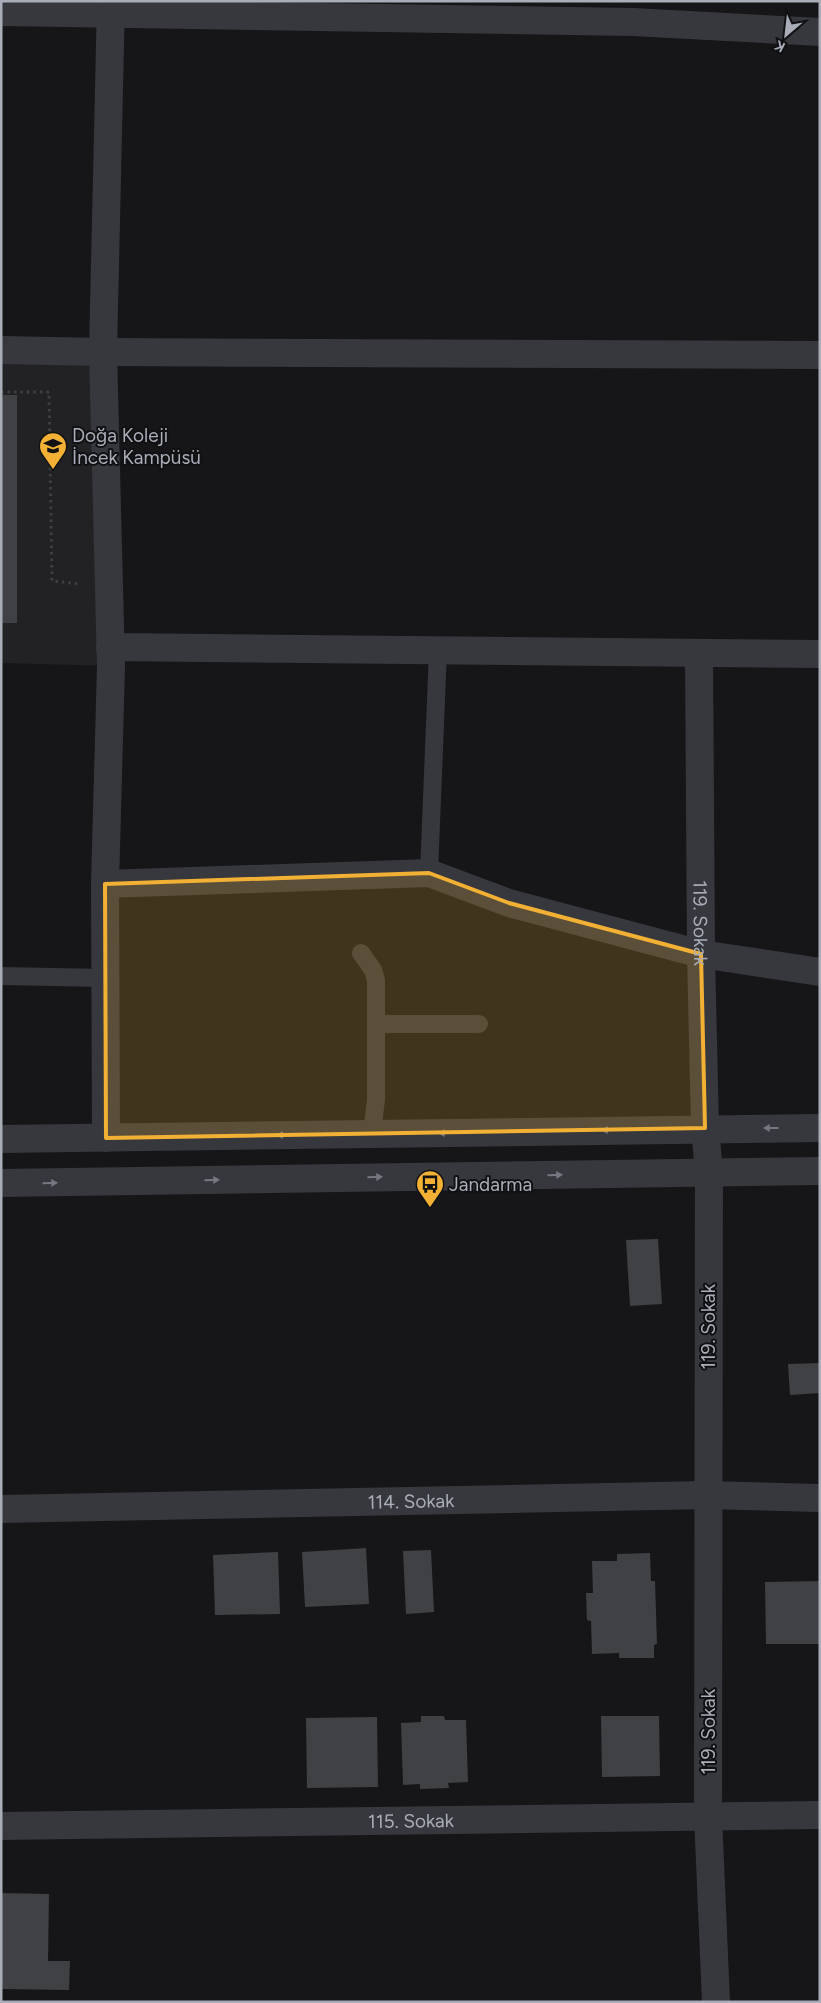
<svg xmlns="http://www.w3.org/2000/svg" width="821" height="2003" font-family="Figtree,sans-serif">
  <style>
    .built { fill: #222225 }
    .building { fill: #404145 }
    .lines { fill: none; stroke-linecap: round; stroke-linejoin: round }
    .path { stroke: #3d3f44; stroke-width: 3; stroke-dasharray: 2.5 4; stroke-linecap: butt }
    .lane { stroke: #37383d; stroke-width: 18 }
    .street { stroke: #37383d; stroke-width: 28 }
    .oneway { fill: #757881 }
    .marked { fill: #f2b134; fill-opacity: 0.2; stroke: #f2b134; stroke-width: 4; stroke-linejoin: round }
    .labels { text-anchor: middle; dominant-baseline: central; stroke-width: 4; stroke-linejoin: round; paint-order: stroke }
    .poi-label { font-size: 19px; fill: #a8adb8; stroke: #111113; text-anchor: start }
    .street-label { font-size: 19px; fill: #a8adb8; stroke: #111113 }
  </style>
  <rect width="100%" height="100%" fill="#161618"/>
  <polygon class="built" points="1,350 103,352 111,666 1,663"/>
  <g class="building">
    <rect x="1" y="395" width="16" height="228"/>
    <polygon points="658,1239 662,1304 630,1306 626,1240"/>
    <polygon points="820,1363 820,1393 790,1395 788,1364"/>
    <polygon points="366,1548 369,1604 305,1607 302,1552"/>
    <polygon points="431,1550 434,1612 406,1614 403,1551"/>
    <polygon points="278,1552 280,1614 215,1615 213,1555"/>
    <polygon points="650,1553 651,1581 655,1581 657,1644 654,1645 654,1658 619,1658 619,1653 592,1654 591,1621 587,1620 586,1593 593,1593 592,1561 617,1561 617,1554"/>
    <polygon points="820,1581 820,1644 766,1644 765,1582"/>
    <polygon points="421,1716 444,1716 445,1720 466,1720 468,1782 448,1783 449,1788 420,1789 420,1784 403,1785 401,1723 421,1722"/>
    <polygon points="601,1716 659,1716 660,1776 602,1777"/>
    <polygon points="377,1717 378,1787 307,1788 306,1718"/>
    <polygon points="1,1893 49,1894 48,1961 70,1961 69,1990 1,1989"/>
  </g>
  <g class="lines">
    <polyline class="path" points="1,392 49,392 52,581 81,584"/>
    <g class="lane">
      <polyline points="429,873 438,650"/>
      <polyline points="361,953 373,970 376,980 376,1099 372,1134"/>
      <polyline points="1,976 105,978"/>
      <polyline points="376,1024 479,1024"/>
    </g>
    <g class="street">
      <polyline points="1,12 633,22 820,32"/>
      <polyline points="1,350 103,352 820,355"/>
      <polyline points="110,647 820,654"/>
      <path id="s1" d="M699 653 701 954 705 1128 709 1172 708 1815 716 2002"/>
      <polyline points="105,884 429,873 509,903 701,954 820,972"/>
      <polyline points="106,1138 105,884 111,666 103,352 111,1"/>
      <polyline points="1,1139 820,1128"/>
      <polyline points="1,1183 820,1171"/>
      <path id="s2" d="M1 1509 707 1495 820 1498"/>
      <path id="s3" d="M1 1826 820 1815"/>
    </g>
  </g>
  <defs><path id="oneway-solid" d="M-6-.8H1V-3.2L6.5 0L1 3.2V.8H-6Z" transform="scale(1.25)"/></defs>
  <g class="oneway">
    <use href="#oneway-solid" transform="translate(771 1128) rotate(180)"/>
    <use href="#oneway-solid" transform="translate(609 1130) rotate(179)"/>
    <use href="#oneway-solid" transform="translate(446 1133) rotate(179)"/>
    <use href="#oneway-solid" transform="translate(284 1135) rotate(179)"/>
    <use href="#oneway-solid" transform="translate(555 1175) rotate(-1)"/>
    <use href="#oneway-solid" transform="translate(375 1177) rotate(-1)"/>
    <use href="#oneway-solid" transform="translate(212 1180) rotate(-1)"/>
    <use href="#oneway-solid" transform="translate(50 1183) rotate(-1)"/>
  </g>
  <path class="marked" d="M429 873 509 903 701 954 705 1128 106 1138 105 884Z"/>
  <defs>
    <g id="school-pin" transform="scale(1.4375)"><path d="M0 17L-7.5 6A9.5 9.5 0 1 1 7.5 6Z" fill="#f2b134" stroke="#111113"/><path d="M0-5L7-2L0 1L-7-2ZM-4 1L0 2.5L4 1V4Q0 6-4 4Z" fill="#111"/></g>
    <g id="bus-pin" transform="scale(1.4375)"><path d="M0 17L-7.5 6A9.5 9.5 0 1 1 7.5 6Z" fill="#f2b134" stroke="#111113"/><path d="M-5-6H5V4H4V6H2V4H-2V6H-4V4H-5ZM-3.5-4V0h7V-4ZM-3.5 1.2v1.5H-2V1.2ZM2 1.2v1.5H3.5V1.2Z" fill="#111"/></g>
  </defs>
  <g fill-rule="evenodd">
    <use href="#school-pin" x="53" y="446"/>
    <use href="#bus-pin" x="430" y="1184"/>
  </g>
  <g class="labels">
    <g class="poi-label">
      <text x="72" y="435">Doğa Koleji<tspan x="72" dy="22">İncek Kampüsü</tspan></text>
      <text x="449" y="1184">Jandarma</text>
    </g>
    <g class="street-label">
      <text stroke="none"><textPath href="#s1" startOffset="270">119. Sokak</textPath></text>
      <text transform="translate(708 1327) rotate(-90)">119. Sokak</text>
      <text stroke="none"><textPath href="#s2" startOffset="410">114. Sokak</textPath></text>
      <text transform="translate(708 1732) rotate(-90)">119. Sokak</text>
      <text stroke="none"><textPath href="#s3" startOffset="410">115. Sokak</textPath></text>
    </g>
  </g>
  <rect width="821" height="2003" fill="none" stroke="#a8adb8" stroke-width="5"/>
  <g transform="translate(786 35) rotate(208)" stroke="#111113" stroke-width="4" paint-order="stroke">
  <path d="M0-4L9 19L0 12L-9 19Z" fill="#a8adb8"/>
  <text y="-8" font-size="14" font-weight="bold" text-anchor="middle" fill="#a8adb8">K</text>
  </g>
</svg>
